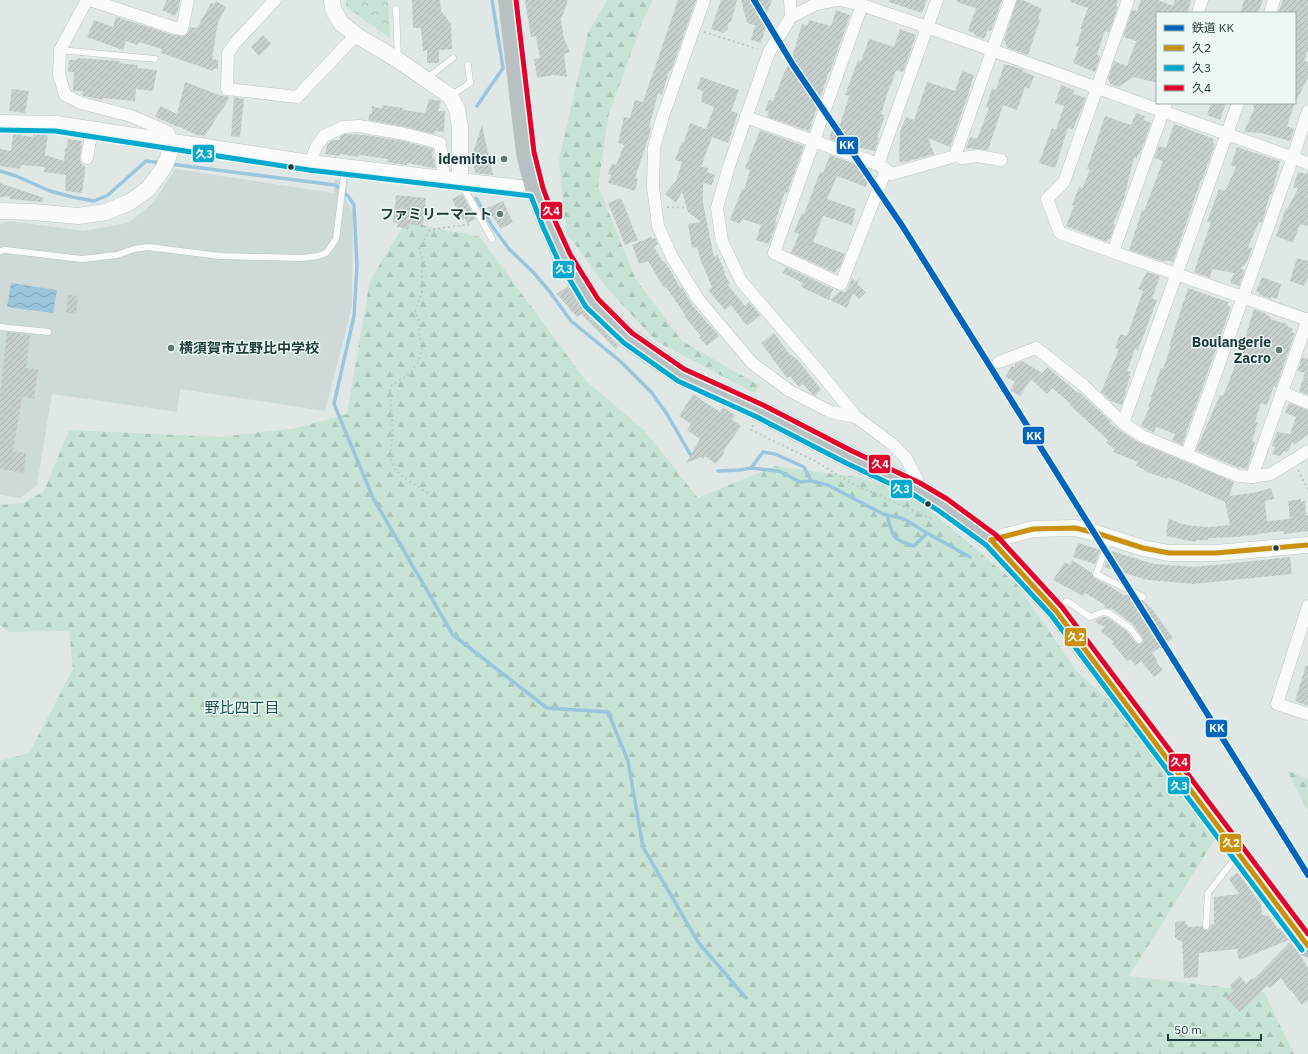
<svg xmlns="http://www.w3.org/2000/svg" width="1308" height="1054" font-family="'IBM Plex Sans','Noto Sans JP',sans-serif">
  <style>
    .built { fill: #cddad7 }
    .forest { fill: url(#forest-firs) }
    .park { fill: url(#park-crowns) }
    .water { fill: url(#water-waves) }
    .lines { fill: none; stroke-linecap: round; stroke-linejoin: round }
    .stream { stroke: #9bc5db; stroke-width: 3.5 }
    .building { fill: url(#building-hatch) }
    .lane-casing { stroke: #bdc5c3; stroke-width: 7 }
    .street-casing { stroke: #bdc5c3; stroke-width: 13 }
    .secondary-casing { stroke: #bcc5c3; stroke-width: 17 }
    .highway-casing { stroke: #bac5c4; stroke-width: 22 }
    .path { stroke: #bec8c7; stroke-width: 2; stroke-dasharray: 2 3; stroke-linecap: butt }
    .lane { stroke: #fafcfb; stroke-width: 6 }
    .street { stroke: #fafcfb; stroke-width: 12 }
    .secondary { stroke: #fafcfb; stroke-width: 16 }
    .highway { stroke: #b8c1c1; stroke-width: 21 }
    .bus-1-casing { stroke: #edf7f4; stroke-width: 8 }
    .bus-2-casing { stroke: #edf7f4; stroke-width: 8 }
    .bus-3-casing { stroke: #edf7f4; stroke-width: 8 }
    .bus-1 { stroke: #cb910c; stroke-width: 5 }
    .bus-2 { stroke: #00a9ce; stroke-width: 5 }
    .bus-3 { stroke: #e4002b; stroke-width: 5 }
    .rail-1-casing { stroke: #edf7f4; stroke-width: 9 }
    .rail-1 { stroke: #0065bd; stroke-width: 6 }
    .poi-dot { fill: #617876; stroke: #edf7f4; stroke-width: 1.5 }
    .bus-dot { fill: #1d3b3a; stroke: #edf7f4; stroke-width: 1.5 }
    .labels { text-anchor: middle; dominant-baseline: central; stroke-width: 3; stroke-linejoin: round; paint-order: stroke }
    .poi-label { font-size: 14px; font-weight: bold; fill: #1d3b3a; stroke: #edf7f4; text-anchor: end }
    .neighbourhood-label { font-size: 15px; fill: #174f4d; stroke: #edf7f4 }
    .line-badge { stroke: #edf7f4; stroke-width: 1.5 }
    .badge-label { font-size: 11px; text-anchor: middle; font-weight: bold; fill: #fff }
  </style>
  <defs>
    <pattern id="forest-firs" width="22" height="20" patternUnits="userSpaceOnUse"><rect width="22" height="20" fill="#c7e3d6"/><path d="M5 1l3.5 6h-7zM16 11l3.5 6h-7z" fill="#aac4b8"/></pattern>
    <pattern id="park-crowns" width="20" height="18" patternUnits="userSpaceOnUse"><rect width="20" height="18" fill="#c7e3d6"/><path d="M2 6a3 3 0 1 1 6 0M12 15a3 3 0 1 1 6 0" fill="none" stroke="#aac4b8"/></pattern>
    <pattern id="water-waves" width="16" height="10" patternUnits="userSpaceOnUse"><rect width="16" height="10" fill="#9bc5db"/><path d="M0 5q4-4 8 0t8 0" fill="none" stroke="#7ea1b3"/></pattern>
    <pattern id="building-hatch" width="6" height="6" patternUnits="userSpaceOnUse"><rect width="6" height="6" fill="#c7cfcd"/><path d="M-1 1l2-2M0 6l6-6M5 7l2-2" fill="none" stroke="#aab3b1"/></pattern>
  </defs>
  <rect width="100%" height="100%" fill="#e0e8e6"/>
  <polygon class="built" points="175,169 333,193 335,179 348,181 346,200 353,212 352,307 325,411 180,389 177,412 52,394 37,485 20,498 0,495 0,224 10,221 84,231 128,223 154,202"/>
  <g class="forest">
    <polygon points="607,0 653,0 643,20 608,117 598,186 635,278 682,341 760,386 754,393 656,341 606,287 566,232 559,160 588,33"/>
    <polygon points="406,222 480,237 586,381 644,430 698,498 775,466 863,478 918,500 1017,584 1077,672 1123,712 1215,839 1129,976 1264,992 1294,1054 0,1054 0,761 29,753 73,669 69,631 9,632 0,625 0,505 24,503 44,491 69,430 220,437 297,428 347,414 370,280"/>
    <polygon points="1287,770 1308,780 1308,811"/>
  </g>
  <polygon class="park" points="346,0 388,0 390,38 346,7"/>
  <polygon class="water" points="11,283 57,290 53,313 7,307"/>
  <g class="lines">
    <g class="stream">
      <polyline points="477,106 503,68 492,0"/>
      <polyline points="170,164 335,185 348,196 354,205 357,266 354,316 334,404 373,498 453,635 547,708 608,712 628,761 643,847 698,942 746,998"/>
      <polyline points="0,171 16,176 50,191 72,197 94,201 108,195 146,161 162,163"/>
      <polyline points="476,198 492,226 509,249 533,272 550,292 571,321 620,361 652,393 667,414 690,454"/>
      <polyline points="751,468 779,471 800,482 811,481"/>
      <polyline points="718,471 739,470 751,468 763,452 775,454 804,467 811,481 828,485 883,514 904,519 927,533 970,557"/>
      <path d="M887 515C893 536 891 539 914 546L927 533"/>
    </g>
  </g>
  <g class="building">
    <polygon points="167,0 180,0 178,11 175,16 162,10"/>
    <polygon points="412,0 440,0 441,11 451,24 452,49 439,50 439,63 427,63 427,50 423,51 421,28 413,28"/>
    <polygon points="525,0 568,0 561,20 564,39 570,52 564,54 567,77 554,75 537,78 534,59 540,58 536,36 531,37"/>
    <polygon points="678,0 696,0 671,71 669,71 662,95 658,93 649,127 651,127 650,133 635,178 638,179 635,191 608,183 611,175 608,174 612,163 616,165 624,145 618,143 624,117 630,118 635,100 643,102"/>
    <polygon points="721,0 737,0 731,22 729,22 727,31 725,30 724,33 711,29"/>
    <polygon points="741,0 772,0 765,18 768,19 761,43 751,40 755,25 747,23"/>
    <polygon points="889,0 927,0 922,13 889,2"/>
    <polygon points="957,0 1002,0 991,31 988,30 984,39 974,35 974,33 968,31 976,8 957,2"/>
    <polygon points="1017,0 1023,0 1042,9 1038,19 1040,20 1028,55 1008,48 1004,40"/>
    <polygon points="1071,0 1118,0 1116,6 1118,7 1109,32 1106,31 1104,33 1097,55 1100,56 1095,72 1073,63 1079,47 1076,46 1082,29 1080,29 1088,8 1070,2"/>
    <polygon points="1141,0 1158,0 1173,6 1175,0 1191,0 1188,12 1189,13 1157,13 1157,83 1134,77 1118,87 1110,84 1108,78 1114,61 1127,66 1136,41 1123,37 1132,10 1137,11"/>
    <polygon points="1244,0 1263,0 1258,13 1240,13"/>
    <polygon points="1283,0 1308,0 1308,50 1304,61 1308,62 1308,78 1295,103 1287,126 1294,129 1290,141 1261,133 1244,132 1254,109 1253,103 1295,103 1295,13 1278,13"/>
    <polygon points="216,1 226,7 218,22 212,59 218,60 218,69 213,69 213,71 161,53 162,49 139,42 137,45 126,41 123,50 87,37 94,20 113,27 116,17 173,35 184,36 188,34 190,27 197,28 211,3 214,4"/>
    <polygon points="836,10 850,15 830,72 829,72 809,131 767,117 769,112 765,110 769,100 773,101 789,61 791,61 802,24 807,26 809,20 831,26"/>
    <polygon points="900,29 916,35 903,72 896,70 891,86 890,85 881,114 884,115 883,122 877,137 879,138 875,151 846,145 829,139 835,122 840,124 848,100 849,96 845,95 858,60 861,61 869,39 894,47"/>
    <polygon points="263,35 271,44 259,56 251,47"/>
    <polygon points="77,58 120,61 119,63 138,65 137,68 157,70 153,91 136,89 135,101 103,98 103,100 84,96 82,95 83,91 73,91 74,72 68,72 69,60 77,60"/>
    <polygon points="1004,64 1023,69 1022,71 1034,76 1029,89 1025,87 1017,110 1003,105 988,150 966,148 970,137 977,139 989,108 986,107 992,88 996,90"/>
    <polygon points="962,71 974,75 968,95 950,147 928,138 934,154 905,162 899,162 900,132 906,117 914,120 927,82 955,91"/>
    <polygon points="701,77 739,90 731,111 738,113 728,143 712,137 701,167 708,168 707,172 715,175 712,185 703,183 703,203 714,257 715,256 716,258 717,254 725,272 724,273 730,284 728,285 745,306 749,302 760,315 747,326 731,305 725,310 708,290 712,287 701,261 697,247 692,248 688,224 701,222 688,212 682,192 676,203 665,194 676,181 682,162 675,160 682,142 684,142 690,123 706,129 714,107 701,102 703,91 697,89"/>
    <polygon points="185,82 219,95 230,97 204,137 201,135 199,136 178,126 178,127 155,117 160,106 177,114"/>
    <polygon points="1061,85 1074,90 1073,94 1086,98 1073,129 1068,128 1055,168 1039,163 1052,128 1056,130 1064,106 1055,103"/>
    <polygon points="12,89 29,91 25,113 9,111"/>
    <polygon points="234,97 244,99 240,137 231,136"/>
    <polygon points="429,99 441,101 438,111 445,111 444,132 435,131 434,134 406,127 368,120 370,114 372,114 372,106 382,109 383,105 403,108 403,110 425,113"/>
    <polygon points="1211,103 1226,103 1220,120 1207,115"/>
    <polygon points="1136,113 1145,116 1144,120 1151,123 1140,153 1139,153 1137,158 1134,157 1124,198 1113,224 1115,225 1110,239 1108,239 1107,242 1066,226 1074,206 1072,205 1079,187 1082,189 1090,170 1087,169 1105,116 1131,125"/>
    <polygon points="1174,124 1214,139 1213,143 1215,144 1202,180 1201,180 1173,262 1166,260 1165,262 1129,250 1142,210 1144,211 1163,161 1154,158 1159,146 1166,148"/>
    <polygon points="482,125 493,175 475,173 472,156"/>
    <polygon points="760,130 804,146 787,193 785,192 775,222 777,222 769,244 756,240 761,225 742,219 740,224 730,220 742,189 744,190 750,170 745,168"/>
    <polygon points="13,134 33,137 33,134 48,135 45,155 64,161 65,148 67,149 68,139 82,141 80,160 82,165 85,166 85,171 82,193 65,191 66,175 44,172 45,167 21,165 20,169 0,166 0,149 11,151"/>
    <polygon points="345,134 366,135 403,141 433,149 432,158 434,158 435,168 407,163 407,165 387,162 388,159 359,155 359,157 340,154 340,156 325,154 327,145 329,142 334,140 340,140 340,136"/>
    <polygon points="1237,147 1280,161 1272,193 1271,195 1270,194 1262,223 1259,222 1248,247 1252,248 1247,262 1240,269 1245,270 1239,286 1230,283 1234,273 1212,269 1210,278 1194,272 1211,222 1207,222 1219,189 1225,191 1236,167 1231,165"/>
    <polygon points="830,155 872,170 866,187 837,176 827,199 856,209 852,225 823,216 813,242 845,254 839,269 837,268 836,273 791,253 799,234 794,232 802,213 804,214 820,172 823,173"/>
    <polygon points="1308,171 1308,226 1300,224 1293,243 1276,236 1286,208 1287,209 1298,189 1293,187 1298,172 1306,174"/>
    <polygon points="0,183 44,198 43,202 10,199 10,196 0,197"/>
    <polygon points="462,194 476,219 467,223 465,219 462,220 452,199"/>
    <polygon points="396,195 426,198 423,226 409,224 408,229 397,227 398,223 393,222"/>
    <polygon points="621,198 638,240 625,245 608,203"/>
    <polygon points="503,201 513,222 501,229 487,208"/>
    <polygon points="651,237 652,239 655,238 658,244 654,247 663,262 664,261 671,271 680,288 682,287 692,305 719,336 707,346 699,337 701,336 685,317 686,316 666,287 664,288 648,261 639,264 632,245"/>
    <polygon points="1297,258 1308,261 1308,277 1304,286 1290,281"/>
    <polygon points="786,267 833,289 829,300 801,287 803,283 783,273"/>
    <polygon points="1147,272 1160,276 1152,299 1157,300 1138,350 1135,349 1127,371 1131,372 1129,375 1130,376 1122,405 1111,401 1101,392 1119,349 1115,348 1120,334 1127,336 1143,291 1138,289"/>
    <polygon points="1262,277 1281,284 1277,299 1271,297 1271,299 1259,295 1260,293 1256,291"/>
    <polygon points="852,278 855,282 860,278 857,284 866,292 859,299 853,293 847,308 830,300 840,291 845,292 849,288 848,287"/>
    <polygon points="568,286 584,311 619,346 616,349 581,314 577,317 557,294"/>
    <polygon points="1188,288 1228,302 1228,306 1231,307 1182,445 1172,440 1175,434 1156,427 1154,433 1141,426 1149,408 1148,407 1152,397 1151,397 1161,368 1163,369 1171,346 1169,346"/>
    <polygon points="68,295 78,296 76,314 66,313"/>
    <polygon points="1254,309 1267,314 1266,315 1271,317 1270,319 1287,324 1287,326 1293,329 1292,333 1295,333 1276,387 1274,386 1267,405 1261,403 1255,422 1258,422 1252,441 1255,442 1247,469 1239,467 1239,468 1196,450 1220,395 1223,396 1242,348"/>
    <polygon points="7,332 30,335 26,368 38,370 34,399 22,397 13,451 26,453 24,473 0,469 0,394"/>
    <polygon points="774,333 789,354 795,358 796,358 821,389 815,396 811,393 803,384 799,387 790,376 787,378 761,343"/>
    <polygon points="1302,357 1308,359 1308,395 1299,391 1305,373 1298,371"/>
    <polygon points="1022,361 1042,373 1047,367 1078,393 1079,392 1111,422 1109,423 1138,442 1234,482 1229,496 1253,493 1271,488 1274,499 1265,501 1267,521 1290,519 1288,501 1301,499 1301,501 1305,501 1306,515 1308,515 1308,531 1284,534 1283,531 1257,534 1257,535 1240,536 1240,537 1208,538 1208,540 1196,540 1196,542 1166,536 1167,532 1166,532 1169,519 1178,522 1178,523 1193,526 1210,527 1230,525 1225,502 1168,477 1167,479 1144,471 1145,470 1136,466 1138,462 1113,452 1115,449 1106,443 1108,440 1086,420 1070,405 1071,404 1052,388 1047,394 1031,379 1020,396 1010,390 1015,382 1005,377 1012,366 1015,367 1015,364"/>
    <polygon points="693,394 720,412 723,407 724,408 735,415 732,420 741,426 723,452 724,453 716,464 705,456 703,459 701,457 686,463 700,439 687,430 691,424 679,416"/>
    <polygon points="1289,403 1308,410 1308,434 1294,445 1292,441 1290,448 1286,452 1284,451 1280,456 1272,454 1275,447 1272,446 1277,432 1290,434 1296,417 1285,413"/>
    <polygon points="1078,543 1100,550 1095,564 1073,557"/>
    <polygon points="1111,551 1154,564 1195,567 1290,557 1292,574 1193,584 1148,580 1104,567 1109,553 1111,554"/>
    <polygon points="1072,560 1092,573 1094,578 1108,585 1125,596 1127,594 1144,601 1151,608 1173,638 1152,653 1157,660 1156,662 1163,670 1154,677 1141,661 1136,665 1130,659 1127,661 1112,643 1114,642 1101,631 1105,627 1095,622 1097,619 1103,617 1107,617 1127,631 1136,643 1140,644 1143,642 1143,639 1133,624 1112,609 1104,608 1105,605 1085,593 1083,596 1053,580 1065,562 1070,565"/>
    <polygon points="1306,665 1308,666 1308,706 1295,701"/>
    <polygon points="1237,872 1261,904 1262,915 1269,916 1278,929 1279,928 1289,940 1239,960 1237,949 1199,953 1198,977 1184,978 1182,942 1175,938 1175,922 1185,921 1188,927 1202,926 1204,930 1208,930 1211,925 1214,924 1214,897 1239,894 1229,879"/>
    <polygon points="1290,942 1300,955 1308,968 1308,1000 1302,1005 1291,990 1290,991 1281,978 1270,988 1267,986 1240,1012 1226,998 1233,992 1230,985 1240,976 1246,984 1252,978 1253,980"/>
  </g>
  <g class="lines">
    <g class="lane-casing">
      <g id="lane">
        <polyline points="396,9 398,58"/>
        <polyline points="60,50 155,59"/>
        <polyline points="426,79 453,58"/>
        <polyline points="450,96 470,83 468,65"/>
        <polyline points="461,183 492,239"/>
        <polyline points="0,251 5,250 82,259 117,255 134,249 148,247 220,256 302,258 318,256 326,253 336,239 345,167"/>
        <polyline points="0,327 48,332"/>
        <polyline points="1110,538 1096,574 1143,597"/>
        <polyline points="1058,608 1067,601 1090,617 1103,612 1109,613 1130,628 1139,640"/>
        <polyline points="1206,926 1208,893 1236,857"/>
      </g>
    </g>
    <g class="street-casing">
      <g id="street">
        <polyline points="87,0 60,50 59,74 65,95 81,103 131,116 168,132 172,142"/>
        <polyline points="90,0 175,28 182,29 188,0"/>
        <polyline points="275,0 236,42 228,53 227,89 297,97 356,35"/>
        <polyline points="704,0 663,116 654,147 653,187 658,226 672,257 698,299 752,363 790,391 831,412 856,417 891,443 906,458 917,479 917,489"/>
        <polyline points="790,0 791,17"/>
        <polyline points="837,0 816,4 791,17 769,52 730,163 717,208 722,241 741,281 822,375 856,417"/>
        <polyline points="840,0 862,5 927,27 1308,163"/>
        <polyline points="1128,0 1064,182 1047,199 1060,233 1113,252 1308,320"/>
        <polyline points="862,5 774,253 841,284 886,170"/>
        <polyline points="1198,13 1202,0"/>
        <polyline points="1270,13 1274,0"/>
        <polyline points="746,117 878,164 892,174 955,156 1010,0"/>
        <polyline points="955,156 962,158 978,156 1001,160"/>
        <polyline points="87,158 92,130"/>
        <polyline points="310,163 316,147 324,136 343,127 359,126 405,134 440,143 444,179"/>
        <polyline points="878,164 937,0"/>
        <polyline points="1113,252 1166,103"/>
        <polyline points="999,362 1036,348 1083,385 1123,423 1142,436 1238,476 1252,477 1271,474 1308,451"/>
        <polyline points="1282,392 1308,403"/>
        <polyline points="1123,423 1238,103"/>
        <polyline points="1187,454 1293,157 1308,111"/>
        <polyline points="1252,477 1308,319"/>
        <polyline points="1308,606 1277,704 1308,714"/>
      </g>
    </g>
    <g class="secondary-casing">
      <g id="secondary">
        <polyline points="332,0 333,9 341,23 356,35 398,60 450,96 457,109 460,128 460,181"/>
        <polyline points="0,123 56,124 310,163 536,190"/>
        <polyline points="0,211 33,212 78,216 106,212 130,202 148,189 163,169 168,158 172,142"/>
        <polyline points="991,540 1033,529 1075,528 1096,533 1143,548 1169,553 1216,553 1308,545"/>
      </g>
    </g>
    <g class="highway-casing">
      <polyline id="highway" points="509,0 527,153 536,190 549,224 564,257 592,303 628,338 681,375 760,411 849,457 917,489 943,505 991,540 1056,611 1308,946"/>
    </g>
    <g class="path">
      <polyline points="704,32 757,49"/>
      <polyline points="667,207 706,208"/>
      <polyline points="753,425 751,430 815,461 851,483 934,520"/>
      <polyline points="1298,470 1308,490"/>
      <path d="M428 493 403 477 394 468 390 456 393 433 390 391 392 385 407 376 418 362 423 346 419 337 420 324 415 312 422 292V271L424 262 419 249 430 230C445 227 459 226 473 224"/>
    </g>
    <use href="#lane" class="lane"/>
    <use href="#street" class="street"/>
    <use href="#secondary" class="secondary"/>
    <use href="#highway" class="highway"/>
    <g class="bus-1-casing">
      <g id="bus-1">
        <polyline points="991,540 1056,611 1308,946"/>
        <polyline points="991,540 1033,529 1075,528 1096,533 1143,548 1169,553 1216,553 1308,545"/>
      </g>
    </g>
    <g class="bus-2-casing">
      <polyline id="bus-2" points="0,130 55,131 309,170 531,196 543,227 558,260 586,307 624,343 678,381 757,417 846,463 914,495 939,511 986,545 1051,615 1302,950"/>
    </g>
    <g class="bus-3-casing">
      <polyline id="bus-3" points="516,0 534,152 543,188 555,221 570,254 598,299 632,333 684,369 763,405 852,451 920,483 947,499 996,535 1062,607 1308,934"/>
    </g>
    <use href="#bus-1" class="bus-1"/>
    <use href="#bus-2" class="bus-2"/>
    <use href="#bus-3" class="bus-3"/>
    <g class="rail-1-casing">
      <polyline id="rail-1" points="754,0 793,65 903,227 1308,875"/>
    </g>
    <use href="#rail-1" class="rail-1"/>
  </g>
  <g class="poi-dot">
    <circle cx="504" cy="159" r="4"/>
    <circle cx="500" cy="214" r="4"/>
    <circle cx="171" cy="348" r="4"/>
    <circle cx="1279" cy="350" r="4"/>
  </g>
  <g class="bus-dot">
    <circle cx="291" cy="167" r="3.5"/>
    <circle cx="928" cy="504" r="3.5"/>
    <circle cx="1276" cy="548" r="3.5"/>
  </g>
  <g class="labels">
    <g class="poi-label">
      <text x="496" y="159">idemitsu</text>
      <text x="492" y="214">ファミリーマート</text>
      <text x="1271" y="342">Boulangerie<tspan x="1271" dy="16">Zacro</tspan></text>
      <text x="179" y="348" text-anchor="start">横須賀市立野比中学校</text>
    </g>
    <g class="neighbourhood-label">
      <text x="242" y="707">野比四丁目</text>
    </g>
  </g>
  <g class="line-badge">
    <rect x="836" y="136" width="23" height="19" rx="4" fill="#0065bd"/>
    <rect x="192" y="144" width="23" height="19" rx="4" fill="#00a9ce"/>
    <rect x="540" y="201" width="23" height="19" rx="4" fill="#e4002b"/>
    <rect x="552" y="260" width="23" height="19" rx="4" fill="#00a9ce"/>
    <rect x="1022" y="426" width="23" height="19" rx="4" fill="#0065bd"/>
    <rect x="868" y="454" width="23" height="20" rx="4" fill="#e4002b"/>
    <rect x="890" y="479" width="23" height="20" rx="4" fill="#00a9ce"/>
    <rect x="1064" y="627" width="23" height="20" rx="4" fill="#cb910c"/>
    <rect x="1205" y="719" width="23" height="19" rx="4" fill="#0065bd"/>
    <rect x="1168" y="753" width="23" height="19" rx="4" fill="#e4002b"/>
    <rect x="1167" y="776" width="23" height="19" rx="4" fill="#00a9ce"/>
    <rect x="1219" y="833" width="23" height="20" rx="4" fill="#cb910c"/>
  </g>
  <g class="badge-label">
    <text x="847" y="149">KK</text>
    <text x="204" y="158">久3</text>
    <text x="551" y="215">久4</text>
    <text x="564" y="273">久3</text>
    <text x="1034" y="440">KK</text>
    <text x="880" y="468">久4</text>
    <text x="901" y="493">久3</text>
    <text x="1076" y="641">久2</text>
    <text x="1217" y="732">KK</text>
    <text x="1179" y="766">久4</text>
    <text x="1179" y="790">久3</text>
    <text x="1231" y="847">久2</text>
  </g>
  <rect x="1156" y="12" width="140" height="92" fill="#edf7f4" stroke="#9aacaa"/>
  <rect x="1164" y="25" width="20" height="6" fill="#0065bd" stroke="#9aacaa"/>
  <text x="1192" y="32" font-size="12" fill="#1d3b3a">鉄道 KK</text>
  <rect x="1164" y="45" width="20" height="6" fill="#cb910c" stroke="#9aacaa"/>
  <text x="1192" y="52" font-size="12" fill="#1d3b3a">久2</text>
  <rect x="1164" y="65" width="20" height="6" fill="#00a9ce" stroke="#9aacaa"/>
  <text x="1192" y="72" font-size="12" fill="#1d3b3a">久3</text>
  <rect x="1164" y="85" width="20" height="6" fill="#e4002b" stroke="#9aacaa"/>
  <text x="1192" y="92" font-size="12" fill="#1d3b3a">久4</text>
  <path d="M1168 1034v6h93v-6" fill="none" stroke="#1d3b3a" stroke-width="2"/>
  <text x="1174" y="1034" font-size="12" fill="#1d3b3a" stroke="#edf7f4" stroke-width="3" paint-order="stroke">50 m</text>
</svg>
